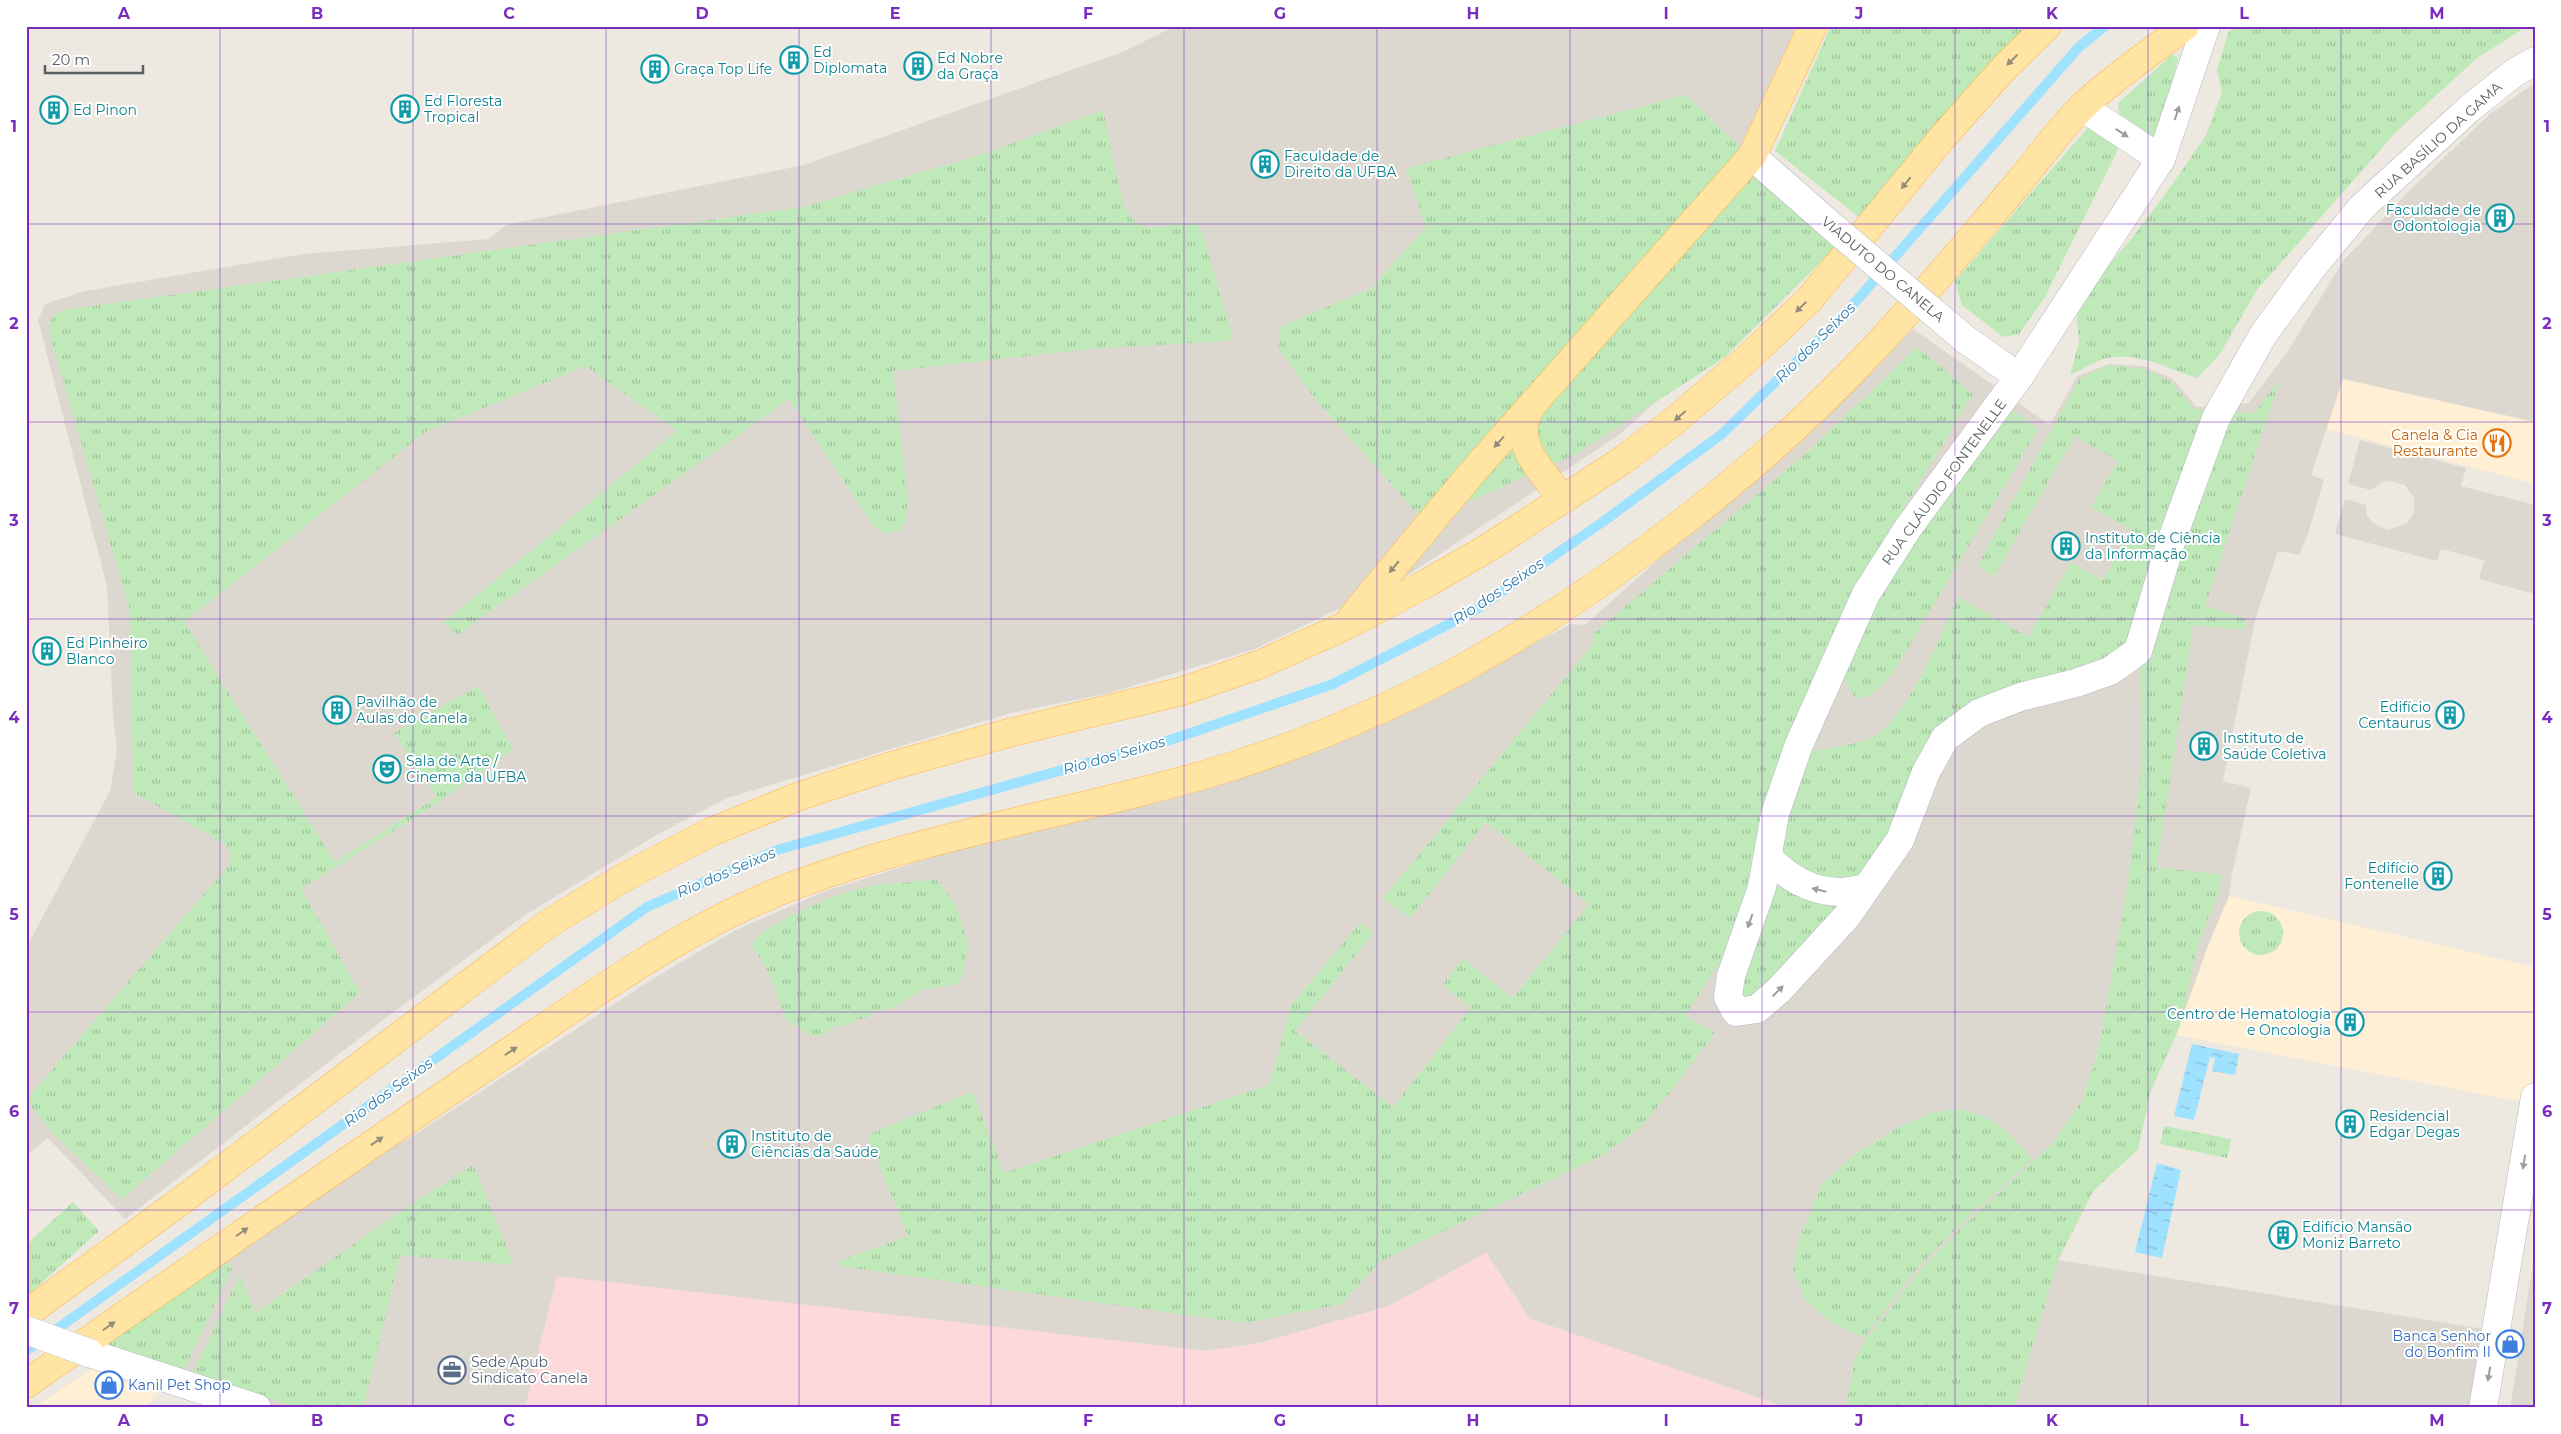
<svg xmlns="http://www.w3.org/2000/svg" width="2561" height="1434" font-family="Montserrat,sans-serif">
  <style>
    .commercial { fill: #ffefd4 }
    .education { fill: #ddd8cf }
    .medical { fill: #fed9db }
    .grass { fill: url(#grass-tufts) }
    .water { fill: url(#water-ripples) }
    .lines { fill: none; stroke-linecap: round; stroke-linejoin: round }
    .stream { stroke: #9fe2ff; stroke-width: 10 }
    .street-casing { stroke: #b3b8bd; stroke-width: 29 }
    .secondary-casing { stroke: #b2b8bd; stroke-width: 29 }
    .primary-casing { stroke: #ffb448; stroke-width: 29 }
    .street { stroke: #fff; stroke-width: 28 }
    .secondary { stroke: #fff; stroke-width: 28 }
    .primary { stroke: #ffe4a4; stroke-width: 28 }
    .street-bridge-casing { stroke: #b3b8bd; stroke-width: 29; stroke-linecap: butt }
    .secondary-bridge-casing { stroke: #b2b8bd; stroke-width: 29; stroke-linecap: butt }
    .street-bridge { stroke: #fff; stroke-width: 28 }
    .secondary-bridge { stroke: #fff; stroke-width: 28 }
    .oneway { fill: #938e7a }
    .oneway2 { fill: #9b9fa1 }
    .grid { fill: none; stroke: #7b2cbf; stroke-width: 1; stroke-opacity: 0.55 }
    .labels { text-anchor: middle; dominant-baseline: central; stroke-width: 4; stroke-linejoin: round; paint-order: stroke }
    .culture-label { font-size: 14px; fill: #0d838f; stroke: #fff; text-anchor: start }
    .street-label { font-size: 14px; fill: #595f63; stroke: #fff }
    .food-label { font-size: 14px; fill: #c56008; stroke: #fff; text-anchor: end }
    .shop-label { font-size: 14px; fill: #366cbe; stroke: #fff; text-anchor: end }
    .service-label { font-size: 14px; fill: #4e5e75; stroke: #fff; text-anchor: start }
    .water-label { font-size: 15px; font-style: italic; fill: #2e7aa9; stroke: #fff }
    .neatline { fill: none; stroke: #7b2cbf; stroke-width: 2 }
    .grid-label { font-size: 16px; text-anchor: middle; font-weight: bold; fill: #7b2cbf }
  </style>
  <defs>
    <pattern id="grass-tufts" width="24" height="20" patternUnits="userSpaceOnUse" patternTransform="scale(1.25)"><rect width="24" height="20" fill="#bfe9b9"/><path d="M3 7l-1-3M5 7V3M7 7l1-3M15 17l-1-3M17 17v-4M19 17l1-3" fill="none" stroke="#9ec09a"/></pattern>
    <pattern id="water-ripples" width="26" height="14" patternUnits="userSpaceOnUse" patternTransform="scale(1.25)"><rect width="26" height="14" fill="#9fe2ff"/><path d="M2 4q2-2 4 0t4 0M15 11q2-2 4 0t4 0" fill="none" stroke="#85bad2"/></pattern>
  </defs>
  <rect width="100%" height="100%" fill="#eee9e0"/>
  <g class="commercial">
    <polygon points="2343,379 2535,422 2535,484 2327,429"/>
    <polygon points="2229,896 2535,967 2535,1059 2527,1103 2176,1035 2209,943"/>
    <polygon points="105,1360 168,1381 145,1408 33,1408"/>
  </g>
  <g class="education">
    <polygon points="1175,26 1802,26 1769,85 1759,137 1808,265 1619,435 1405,577 1255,649 1109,693 1011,713 727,798 660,833 525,915 391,1014 125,1219 48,1138 26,1156 26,948 110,791 117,750 113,715 107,586 38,320 45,304 85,291 303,254 489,239 506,225 804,165 1125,51"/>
    <polygon points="2535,83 2535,422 2343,379 2311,475 2324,480 2307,537 2299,555 2278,551 2255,620 2223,781 2251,788 2232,874 2229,896 2209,943 2176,1035 2151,1090 2138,1149 2093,1191 2058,1260 2490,1330 2478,1408 1788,1408 1530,1319 1486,1253 1389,1306 1260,1343 1206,1351 557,1277 525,1408 277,1408 87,1345 361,1164 413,1136 651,980 734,931 823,892 1437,695 1559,630 1571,624 1585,625 1770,459 1854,390 1913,329 2050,425 2077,376 2109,364 2144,366 2173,379 2197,407 2249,403 2286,354 2344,260 2411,189 2490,114"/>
    <polygon points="2360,440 2466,468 2461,486 2535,505 2535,594 2479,579 2484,560 2441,549 2437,561 2335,534 2345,499 2366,505 2367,516 2372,522 2387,530 2406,524 2414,513 2414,498 2405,485 2390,481 2382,482 2371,490 2348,484"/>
    <polygon points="2535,1251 2535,1408 2510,1408"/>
  </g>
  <polygon class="medical" points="1486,1253 1530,1319 1788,1408 525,1408 557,1276 1206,1351 1260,1343 1389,1306"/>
  <g class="grass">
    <polygon points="1831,26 2028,26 1860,218 1775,151"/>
    <path d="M2236 26H2527L2476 59 2396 132 2256 291 2220 354 2197 378C2168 369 2140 352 2108 358 2096 360 2082 370 2070 375L2079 342 2076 312 2090 287 2132 238 2169 189 2206 135 2222 92 2217 70 2228 33Z"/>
    <polygon points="2173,54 2178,58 2160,132 2153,137 2119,113 2118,103"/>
    <polygon points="1686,95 1839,244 1725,357 1574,455 1424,521 1316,400 1278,347 1280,327 1372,288 1426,227 1406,168"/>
    <path d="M1103 110C1109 134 1118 196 1129 215 1133 221 1141 226 1148 227 1165 228 1181 221 1198 224L1203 234 1232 334 1229 341 1089 349 893 371 908 502 905 521 900 530 887 534 874 526 789 399 457 635 443 623 677 431 586 366 425 432 184 622 335 862 437 797 394 733 478 686 513 750 422 813 301 889 360 993 122 1199 55 1135 26 1100 230 864 231 853 225 844 133 792 130 611 49 332 51 318 58 312 71 309 803 207 987 153Z"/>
    <polygon points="2090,125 2119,147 2045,297 2019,334 2003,337 1962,305 1955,281"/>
    <polygon points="1917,347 1973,394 1857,586 1759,852 1735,938 1685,1016 1715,1033 1667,1096 1638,1129 1603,1155 1381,1261 1341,1304 1244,1323 846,1267 837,1262 908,1236 867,1135 972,1092 1004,1173 1269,1085 1292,1004 1360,923 1373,933 1295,1031 1393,1107 1471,1008 1442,985 1463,959 1513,998 1589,904 1486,822 1410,918 1383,898 1593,644 1593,634 1813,447"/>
    <path d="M2109 365 2144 369 2170 381 2195 410 2214 409 2134 647 1976 708 1876 872 1836 888 1781 861 1778 831 1804 753C1825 748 1848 746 1868 740 1904 727 1943 632 1958 597L2028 637 2071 563 2103 580 2132 530 2091 507 2118 461 2075 436 1994 576 1977 567 2079 379Z"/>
    <polygon points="2280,379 2205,606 2246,619 2244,630 2193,625 2157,867 2221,875 2219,894 2199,941 2180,1026 2151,1090 2138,1149 2093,1191 2058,1260 2014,1408 1846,1408 1854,1361 1866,1340 1921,1269 1958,1231 2052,1144 2082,1101 2100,1043 2128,882 2142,763 2140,652 2221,415 2255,412"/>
    <path d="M1997 399 2038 429 1893 673C1883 683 1869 702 1854 697L1841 673 1875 592Z"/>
    <path d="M936 879 956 905 968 943 962 979 956 984 922 990 890 1009 876 1010 867 1018 857 1019 848 1025 835 1026 820 1036 810 1035 786 1020C782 1008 769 971 763 962 759 956 755 952 752 946 760 923 846 890 871 886 892 883 915 882 936 879Z"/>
    <polygon points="1785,882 1854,897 1775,986 1744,1005 1737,980 1769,890"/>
    <circle cx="2261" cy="933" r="22"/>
    <path d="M1959 1109C1998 1118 2006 1130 2032 1159L1958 1227 1912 1274 1864 1338 1830 1321 1806 1301 1793 1270 1799 1239 1822 1184 1853 1156 1897 1128 1931 1113Z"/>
    <polygon points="2164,1126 2231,1139 2227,1158 2160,1144"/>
    <polygon points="473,1165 514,1265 400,1255 363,1408 299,1408 192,1374 240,1275 255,1313 400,1212"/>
    <polygon points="73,1202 99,1231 26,1297 26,1245"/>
    <polygon points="219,1254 232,1269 183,1371 97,1345"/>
  </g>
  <g class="water">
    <polygon points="2192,1044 2239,1054 2235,1075 2212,1071 2215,1058 2210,1057 2194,1120 2174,1116"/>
    <polygon points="2157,1163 2181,1170 2162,1258 2135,1252"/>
  </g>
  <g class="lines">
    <polyline class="stream" points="26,1351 647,907 777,850 1173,739 1333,684 1474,611 1604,521 1722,434 1843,316 2079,47 2105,26"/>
    <g class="street-casing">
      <g id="street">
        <polyline points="2206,26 2161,159 2019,377 1908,528 1866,594 1798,747 1775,814 1762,887 1731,976 1728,997 1736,1012 1757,1009 1779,990 1847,916 1900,840 1926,772 1945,738 1979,713 2020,697 2076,683 2110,671 2138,651 2171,542 2216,418 2263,335 2311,269 2362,207 2470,108 2514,73 2535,61"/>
        <polyline points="2082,107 2161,159"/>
        <polyline points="1752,156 1834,228"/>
        <polyline points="1965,339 2019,377"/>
        <path d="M1769 858C1795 885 1829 900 1867 887"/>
        <polyline points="2483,1408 2535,1097"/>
      </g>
    </g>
    <g class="secondary-casing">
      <polyline id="secondary" points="89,1353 257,1408"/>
    </g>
    <g class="primary-casing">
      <g id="primary">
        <path d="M1531 406C1529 412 1525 418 1524 425 1520 453 1548 478 1563 499"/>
        <polyline points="1352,617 1470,475 1752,156 1813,26"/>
        <polyline points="26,1314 185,1198 548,924 621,879 711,832 797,797 888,767 1012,732 1183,691 1261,664 1345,626 1429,582 1491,546 1623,460 1673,422 1748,358 1809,300 1941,139 2005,67 2047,26"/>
        <path d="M26 1384C176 1279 326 1175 477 1073 578 1006 676 931 790 887 933 832 1084 812 1230 767 1317 739 1401 704 1481 658 1619 579 1760 470 1869 354 1920 300 1967 243 2015 187 2037 161 2058 131 2082 107 2111 79 2152 52 2185 26"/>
      </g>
    </g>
    <use href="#street" class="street"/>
    <use href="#secondary" class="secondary"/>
    <use href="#primary" class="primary"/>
    <g class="street-bridge-casing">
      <polyline id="street-bridge" points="1834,228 1965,339"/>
    </g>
    <g class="secondary-bridge-casing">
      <polyline id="secondary-bridge" points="26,1330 89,1353"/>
    </g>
    <use href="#street-bridge" class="street-bridge"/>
    <use href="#secondary-bridge" class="secondary-bridge"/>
  </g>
  <defs><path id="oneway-solid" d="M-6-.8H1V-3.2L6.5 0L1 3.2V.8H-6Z" transform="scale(1.25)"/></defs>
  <g class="oneway">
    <use href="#oneway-solid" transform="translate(2012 60) rotate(136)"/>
    <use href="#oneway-solid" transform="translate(1906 183) rotate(129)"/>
    <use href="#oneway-solid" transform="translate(1801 307) rotate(136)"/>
    <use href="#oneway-solid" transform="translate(1680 416) rotate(139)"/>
    <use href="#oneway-solid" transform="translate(1499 442) rotate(132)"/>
    <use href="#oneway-solid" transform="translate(1394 567) rotate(130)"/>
    <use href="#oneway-solid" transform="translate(511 1051) rotate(-34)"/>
    <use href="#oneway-solid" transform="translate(377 1141) rotate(-34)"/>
    <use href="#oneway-solid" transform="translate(242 1232) rotate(-35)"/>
    <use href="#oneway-solid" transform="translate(109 1326) rotate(-35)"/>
  </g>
  <g class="oneway2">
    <use href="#oneway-solid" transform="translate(2177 113) rotate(-72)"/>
    <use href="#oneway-solid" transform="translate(2122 133) rotate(33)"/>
    <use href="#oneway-solid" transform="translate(1819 890) rotate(-166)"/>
    <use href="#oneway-solid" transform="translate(1750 921) rotate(110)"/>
    <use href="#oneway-solid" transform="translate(1778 991) rotate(-44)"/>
    <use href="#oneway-solid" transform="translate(2524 1162) rotate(99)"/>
    <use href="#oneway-solid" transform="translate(2489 1374) rotate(99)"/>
  </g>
  <path class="grid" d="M220 26V1408M413 26V1408M606 26V1408M799 26V1408M991 26V1408M1184 26V1408M1377 26V1408M1570 26V1408M1762 26V1408M1955 26V1408M2148 26V1408M2341 26V1408M26 224H2535M26 422H2535M26 619H2535M26 816H2535M26 1012H2535M26 1210H2535"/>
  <defs>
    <g id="building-ring" transform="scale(1.4375)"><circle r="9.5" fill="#fff" stroke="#0f9aa8" stroke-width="1.5"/><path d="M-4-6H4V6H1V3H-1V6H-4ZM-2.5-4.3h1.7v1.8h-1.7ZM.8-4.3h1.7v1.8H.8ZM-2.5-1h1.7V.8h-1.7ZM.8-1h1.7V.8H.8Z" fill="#0f9aa8"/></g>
    <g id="restaurant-ring" transform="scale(1.4375)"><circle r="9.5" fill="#fff" stroke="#e8710a" stroke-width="1.5"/><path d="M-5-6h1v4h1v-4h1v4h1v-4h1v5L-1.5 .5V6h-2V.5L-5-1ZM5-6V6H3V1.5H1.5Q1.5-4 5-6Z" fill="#e8710a"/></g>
    <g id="theatre-ring" transform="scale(1.4375)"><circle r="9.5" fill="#fff" stroke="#0f9aa8" stroke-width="1.5"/><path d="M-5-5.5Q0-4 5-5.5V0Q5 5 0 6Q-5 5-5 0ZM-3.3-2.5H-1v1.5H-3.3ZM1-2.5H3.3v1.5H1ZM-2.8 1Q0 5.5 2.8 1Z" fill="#0f9aa8"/></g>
    <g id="shop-ring" transform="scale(1.4375)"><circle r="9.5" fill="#fff" stroke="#3f7fe0" stroke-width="1.5"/><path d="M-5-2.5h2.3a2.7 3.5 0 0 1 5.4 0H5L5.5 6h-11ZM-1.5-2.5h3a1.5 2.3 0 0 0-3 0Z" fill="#3f7fe0"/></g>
    <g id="office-ring" transform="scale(1.4375)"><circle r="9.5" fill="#fff" stroke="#5c6f8a" stroke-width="1.5"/><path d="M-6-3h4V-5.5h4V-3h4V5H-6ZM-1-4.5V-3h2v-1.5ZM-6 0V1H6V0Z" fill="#5c6f8a"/></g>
  </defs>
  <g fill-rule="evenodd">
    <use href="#building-ring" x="794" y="60"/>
    <use href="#building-ring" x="918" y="66"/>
    <use href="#building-ring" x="655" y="69"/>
    <use href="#building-ring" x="405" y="109"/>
    <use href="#building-ring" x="54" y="110"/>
    <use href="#building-ring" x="1265" y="164"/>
    <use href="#building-ring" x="2500" y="218"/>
    <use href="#restaurant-ring" x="2497" y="443"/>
    <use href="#building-ring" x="2066" y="546"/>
    <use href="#building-ring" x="47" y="651"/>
    <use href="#building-ring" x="337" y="710"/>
    <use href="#building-ring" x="2450" y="715"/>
    <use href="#building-ring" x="2204" y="746"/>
    <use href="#theatre-ring" x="387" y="769"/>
    <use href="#building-ring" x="2438" y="876"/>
    <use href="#building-ring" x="2350" y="1022"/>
    <use href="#building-ring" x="2350" y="1124"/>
    <use href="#building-ring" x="732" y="1144"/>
    <use href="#building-ring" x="2283" y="1235"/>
    <use href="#shop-ring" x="2510" y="1344"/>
    <use href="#office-ring" x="452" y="1370"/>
    <use href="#shop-ring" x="109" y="1385"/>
  </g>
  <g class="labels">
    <g class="culture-label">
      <text x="813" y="52">Ed<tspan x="813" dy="16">Diplomata</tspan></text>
      <text x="937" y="58">Ed Nobre<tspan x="937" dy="16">da Graça</tspan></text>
      <text x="674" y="69">Graça Top Life</text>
      <text x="424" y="101">Ed Floresta<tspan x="424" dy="16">Tropical</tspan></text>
      <text x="73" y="110">Ed Pinon</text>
      <text x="1284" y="156">Faculdade de<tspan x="1284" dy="16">Direito da UFBA</tspan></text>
      <text x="2481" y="210" text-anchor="end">Faculdade de<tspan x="2481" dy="16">Odontologia</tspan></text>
      <text x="2085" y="538">Instituto de Ciência<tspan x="2085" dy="16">da Informação</tspan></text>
      <text x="66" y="643">Ed Pinheiro<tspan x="66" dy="16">Blanco</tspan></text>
      <text x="356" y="702">Pavilhão de<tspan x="356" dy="16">Aulas do Canela</tspan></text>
      <text x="2431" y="707" text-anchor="end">Edifício<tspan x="2431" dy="16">Centaurus</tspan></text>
      <text x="2223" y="738">Instituto de<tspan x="2223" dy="16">Saúde Coletiva</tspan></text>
      <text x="406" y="761">Sala de Arte /<tspan x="406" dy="16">Cinema da UFBA</tspan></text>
      <text x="2419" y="868" text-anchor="end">Edifício<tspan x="2419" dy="16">Fontenelle</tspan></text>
      <text x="2331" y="1014" text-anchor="end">Centro de Hematologia<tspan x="2331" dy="16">e Oncologia</tspan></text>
      <text x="2369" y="1116">Residencial<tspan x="2369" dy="16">Edgar Degas</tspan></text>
      <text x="751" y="1136">Instituto de<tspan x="751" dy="16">Ciências da Saúde</tspan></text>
      <text x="2302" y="1227">Edifício Mansão<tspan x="2302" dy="16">Moniz Barreto</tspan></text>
    </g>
    <g class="street-label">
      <text transform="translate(2438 140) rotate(-42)">RUA BASÍLIO DA GAMA</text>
      <text transform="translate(1883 269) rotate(40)">VIADUTO DO CANELA</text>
      <text transform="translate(1944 482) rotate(-54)">RUA CLÁUDIO FONTENELLE</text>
    </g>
    <g class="food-label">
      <text x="2478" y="435">Canela &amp; Cia<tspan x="2478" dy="16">Restaurante</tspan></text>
    </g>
    <g class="shop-label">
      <text x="2491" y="1336">Banca Senhor<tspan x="2491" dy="16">do Bonfim II</tspan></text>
      <text x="128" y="1385" text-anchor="start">Kanil Pet Shop</text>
    </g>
    <g class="service-label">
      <text x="471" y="1362">Sede Apub<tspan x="471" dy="16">Sindicato Canela</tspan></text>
    </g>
    <g class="water-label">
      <text transform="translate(1815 342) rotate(-45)">Rio dos Seixos</text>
      <text transform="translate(1498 591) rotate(-34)">Rio dos Seixos</text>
      <text transform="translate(1114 755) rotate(-16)">Rio dos Seixos</text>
      <text transform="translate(726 872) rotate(-23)">Rio dos Seixos</text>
      <text transform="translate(388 1092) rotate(-36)">Rio dos Seixos</text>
    </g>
  </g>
  <rect width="2561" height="1434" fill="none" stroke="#ffffff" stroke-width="55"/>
  <path d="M45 65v8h98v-8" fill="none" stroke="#595f63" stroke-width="2.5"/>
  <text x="52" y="65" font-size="15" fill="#595f63" stroke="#ffffff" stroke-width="4" paint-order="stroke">20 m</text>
  <rect x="28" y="28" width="2506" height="1378" class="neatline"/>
  <g class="grid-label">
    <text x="124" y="19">A</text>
    <text x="317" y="19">B</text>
    <text x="509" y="19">C</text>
    <text x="702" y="19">D</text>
    <text x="895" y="19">E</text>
    <text x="1088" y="19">F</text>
    <text x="1280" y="19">G</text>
    <text x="1473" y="19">H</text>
    <text x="1666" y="19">I</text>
    <text x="1859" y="19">J</text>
    <text x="2052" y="19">K</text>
    <text x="2244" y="19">L</text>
    <text x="2437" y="19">M</text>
    <text x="14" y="132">1</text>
    <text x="2547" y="132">1</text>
    <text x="14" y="329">2</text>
    <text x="2547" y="329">2</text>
    <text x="14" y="526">3</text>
    <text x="2547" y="526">3</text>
    <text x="14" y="723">4</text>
    <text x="2547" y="723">4</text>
    <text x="14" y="920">5</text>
    <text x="2547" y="920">5</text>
    <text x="14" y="1117">6</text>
    <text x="2547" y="1117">6</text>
    <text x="14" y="1314">7</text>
    <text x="2547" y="1314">7</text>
    <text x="124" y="1426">A</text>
    <text x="317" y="1426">B</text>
    <text x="509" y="1426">C</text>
    <text x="702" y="1426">D</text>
    <text x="895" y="1426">E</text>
    <text x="1088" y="1426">F</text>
    <text x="1280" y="1426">G</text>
    <text x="1473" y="1426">H</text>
    <text x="1666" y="1426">I</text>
    <text x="1859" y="1426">J</text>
    <text x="2052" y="1426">K</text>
    <text x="2244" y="1426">L</text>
    <text x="2437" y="1426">M</text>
  </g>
</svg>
